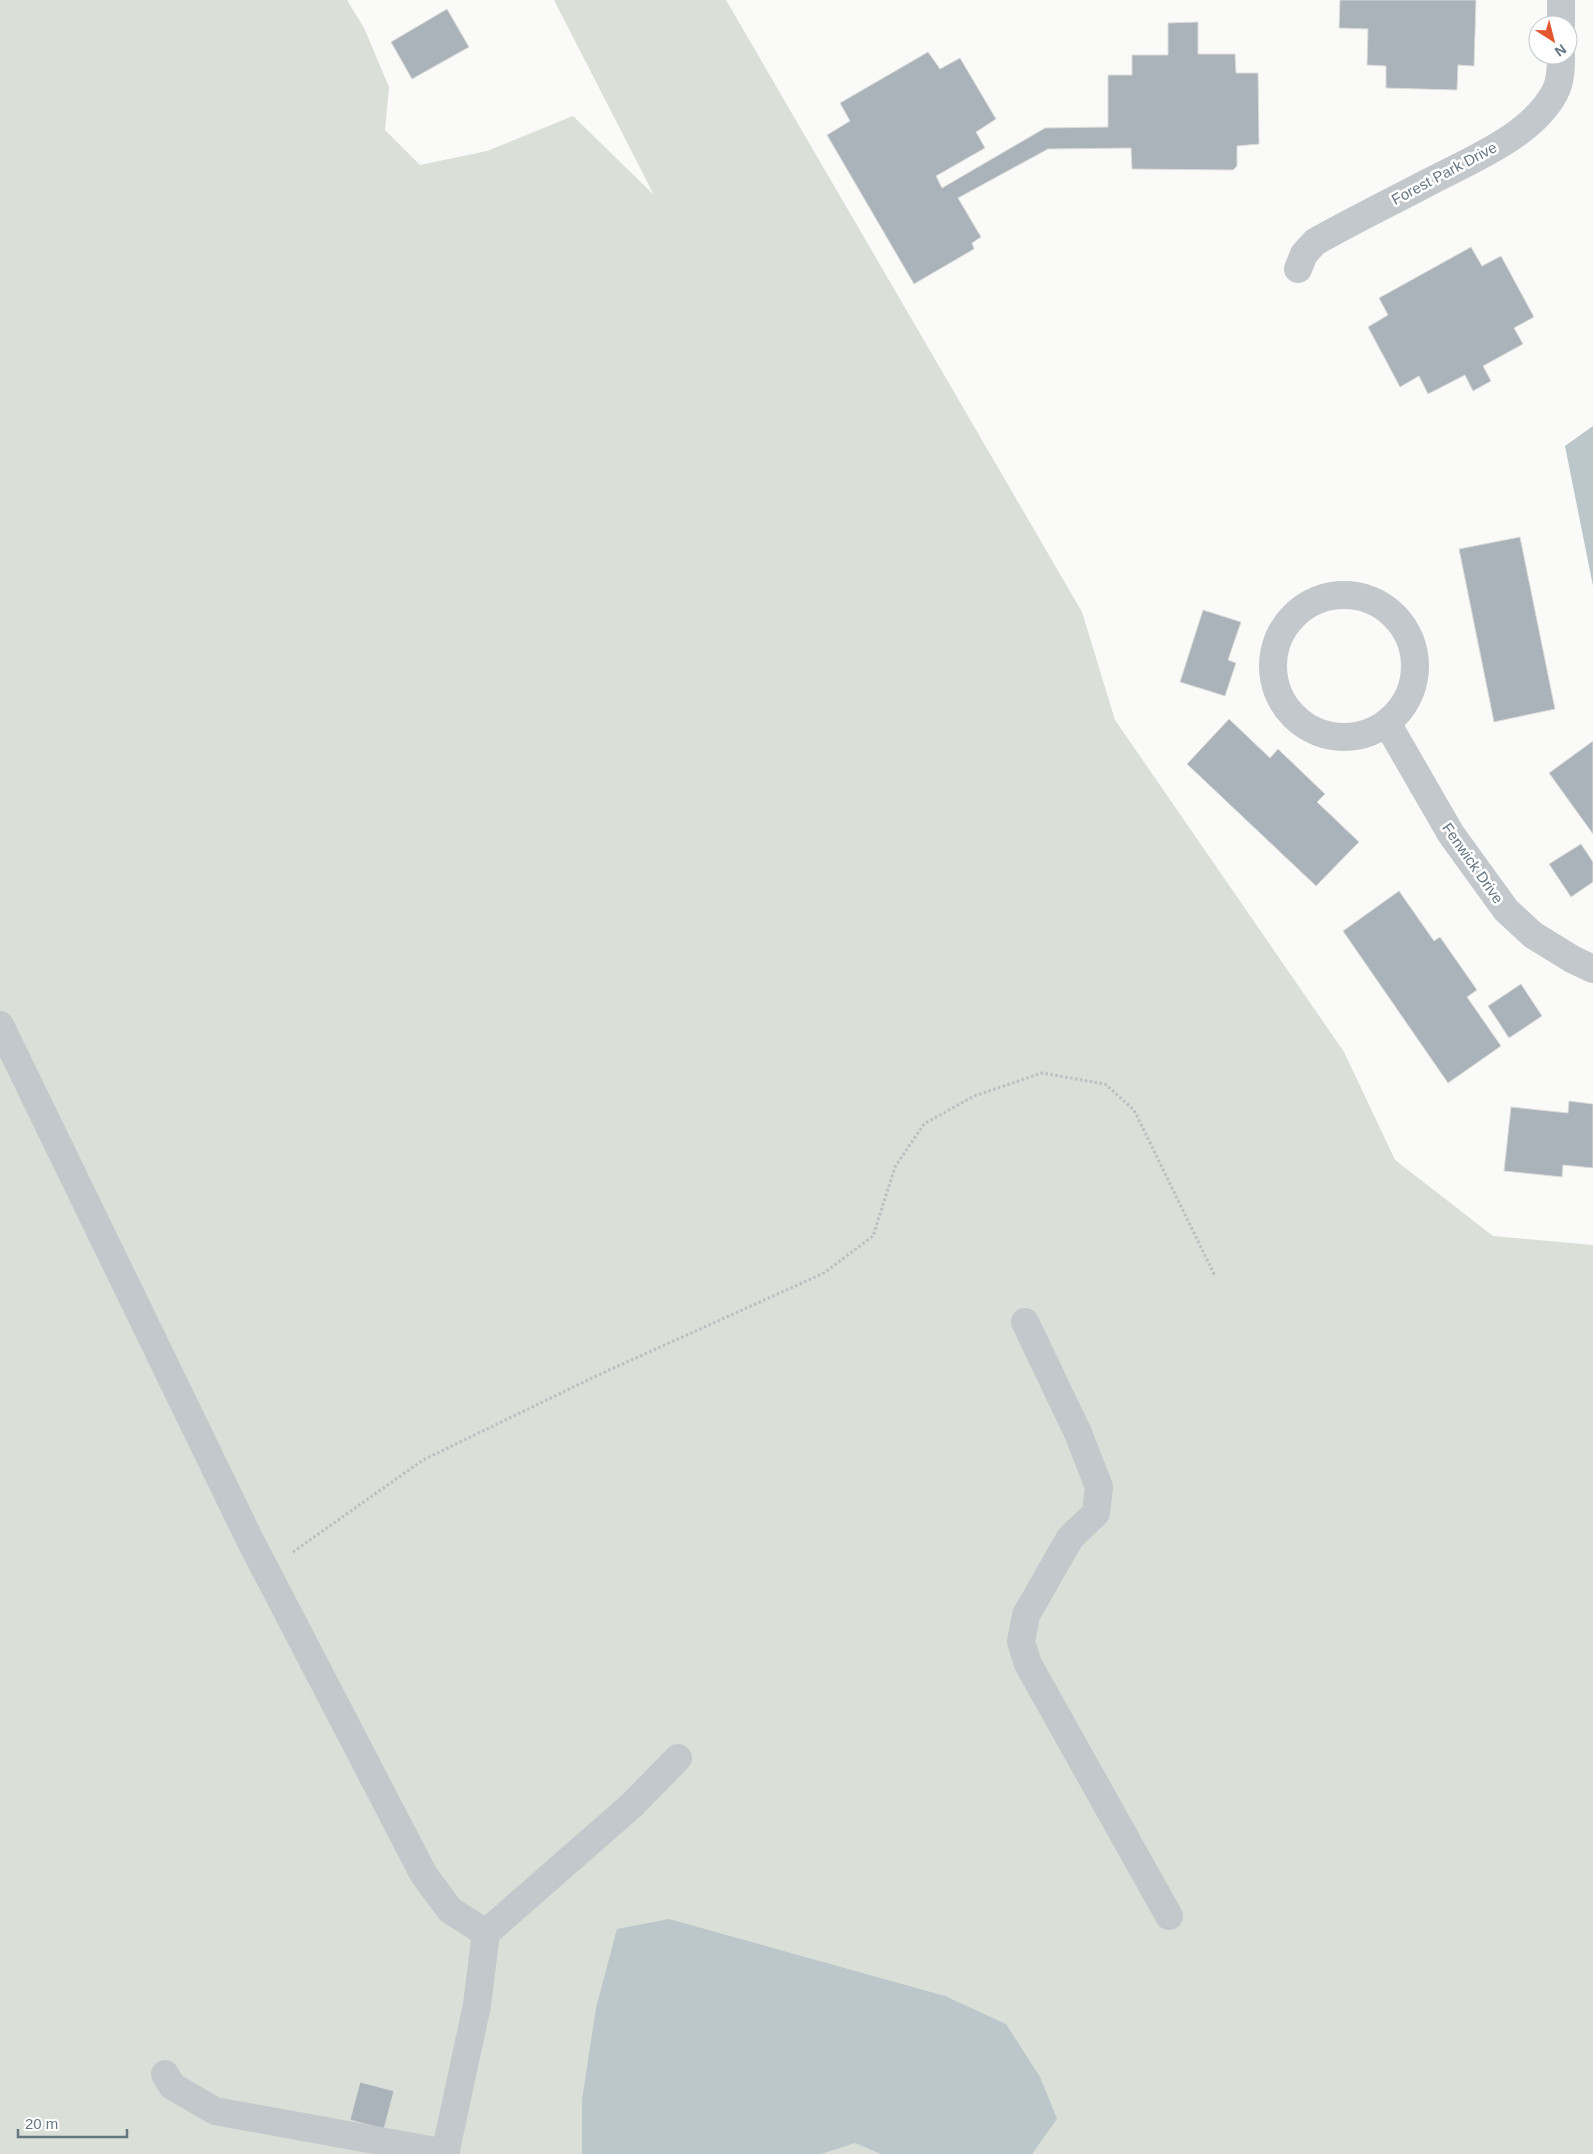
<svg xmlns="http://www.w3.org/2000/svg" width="1593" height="2154" font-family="Helvetica,sans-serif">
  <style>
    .green { fill: #dadfd7 }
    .water { fill: #bbc7cb }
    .building { fill: #aab3b9; stroke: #dcdcda }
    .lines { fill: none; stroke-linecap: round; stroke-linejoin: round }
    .path { stroke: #bbbfc2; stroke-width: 3; stroke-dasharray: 2.5 2.5; stroke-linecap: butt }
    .minor { stroke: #c3c8cc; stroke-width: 28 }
    .labels { text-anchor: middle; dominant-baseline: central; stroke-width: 5; stroke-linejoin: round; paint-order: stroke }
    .street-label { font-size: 15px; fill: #657683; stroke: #fff }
  </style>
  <rect width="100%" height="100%" fill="#fafaf8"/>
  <polygon class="green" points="0,0 347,0 364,28 389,87 385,130 420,165 487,151 573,116 654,195 554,0 726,0 1082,612 1115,720 1344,1052 1395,1160 1493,1236 1593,1245 1593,2154 0,2154"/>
  <g class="water">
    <polygon points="1593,426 1593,586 1565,446"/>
    <polygon points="669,1919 945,1996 1006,2024 1040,2077 1057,2119 1032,2154 881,2154 855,2143 821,2154 582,2154 582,2100 596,2008 617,1929"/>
  </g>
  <g class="building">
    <polygon points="1340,0 1476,0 1474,66 1458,65 1457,90 1386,88 1386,66 1367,65 1368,29 1339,28"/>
    <polygon points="447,9 469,47 412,79 391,42"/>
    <polygon points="1198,22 1198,54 1235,54 1236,73 1258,73 1259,144 1237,146 1237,166 1233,170 1132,169 1131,148 1048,149 958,198 981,237 972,243 974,249 914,284 827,135 850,121 840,103 928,52 940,69 960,58 996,119 976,132 985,148 936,176 942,188 1045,128 1108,127 1108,75 1132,75 1132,55 1168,55 1168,23"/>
    <polygon points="1471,247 1482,266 1501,256 1534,317 1514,328 1523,344 1483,366 1491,381 1473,391 1465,375 1428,394 1419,376 1400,387 1368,327 1388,315 1379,298"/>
    <polygon points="1520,537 1555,709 1494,722 1459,549"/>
    <polygon points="1203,610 1241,622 1228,660 1236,663 1225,696 1180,682"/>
    <polygon points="1229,719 1270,758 1278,749 1325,794 1317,802 1359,842 1316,886 1187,764"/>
    <polygon points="1593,741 1593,834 1549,773"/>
    <polygon points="1581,844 1593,862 1593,882 1571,897 1549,864"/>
    <polygon points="1399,891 1434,941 1440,937 1477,990 1467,997 1501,1046 1448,1083 1343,931"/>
    <polygon points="1521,984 1542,1016 1509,1038 1488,1006"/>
    <polygon points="1569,1101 1593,1104 1593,1168 1563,1165 1562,1177 1504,1171 1511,1107 1568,1113"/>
    <polygon points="360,2082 394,2091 384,2129 350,2120"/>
  </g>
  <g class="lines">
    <polyline class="path" points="293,1552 423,1460 596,1376 824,1273 873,1236 895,1167 924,1124 974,1096 1042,1073 1105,1084 1134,1110 1215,1276"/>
    <g class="minor">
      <polyline points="1561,0 1561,25"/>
      <path d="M1298 269 1304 254 1315 242C1352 221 1391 202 1429 182 1471 160 1533 135 1555 92 1561 81 1561 67 1561 55"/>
      <circle cx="1344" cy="666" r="71"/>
      <polyline points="1387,723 1451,834 1506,910 1533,935 1572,959 1593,969"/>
      <polyline points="0,1025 250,1540 424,1875 450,1910 486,1933 477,2005 445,2154"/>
      <polyline points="1025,1322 1078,1433 1099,1487 1096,1513 1070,1538 1026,1615 1021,1642 1028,1664 1169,1916"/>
      <polyline points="486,1933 632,1805 678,1758"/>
      <polyline points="165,2074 172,2086 215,2111 446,2153"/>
    </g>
  </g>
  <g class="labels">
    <g class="street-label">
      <text transform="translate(1444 173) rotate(-28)">Forest Park Drive</text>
      <text transform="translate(1473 863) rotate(55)">Fenwick Drive</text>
    </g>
  </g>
  <g transform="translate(1553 40) rotate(144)"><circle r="24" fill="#ffffff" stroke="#c1c8cd"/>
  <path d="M0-4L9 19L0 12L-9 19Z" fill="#e4572e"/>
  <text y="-8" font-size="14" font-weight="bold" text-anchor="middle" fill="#657683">N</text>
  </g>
  <path d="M18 2129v8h109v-8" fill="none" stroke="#657683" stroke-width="2.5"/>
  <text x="25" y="2129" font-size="15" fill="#657683" stroke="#ffffff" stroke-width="4" paint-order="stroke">20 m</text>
</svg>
